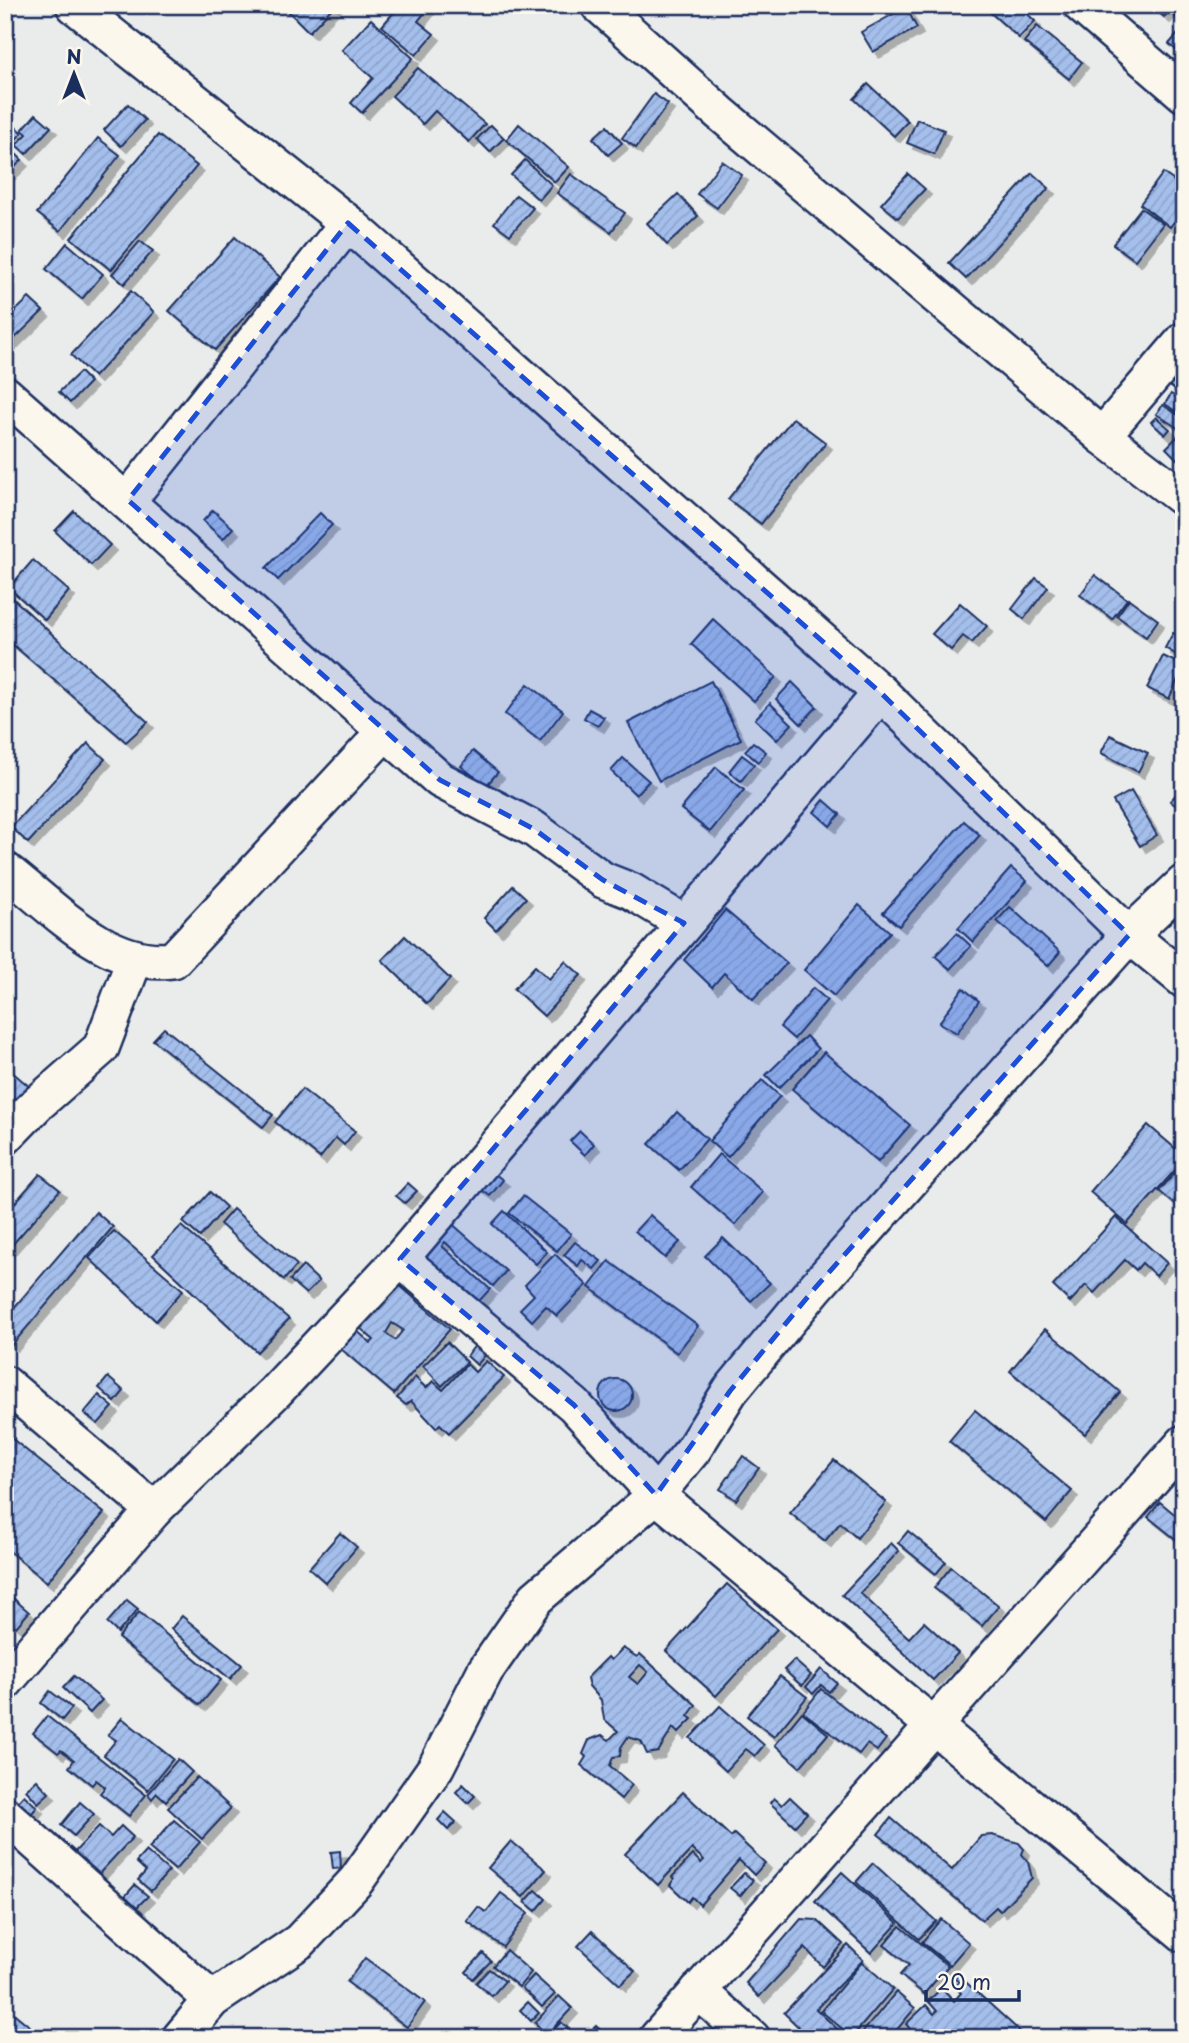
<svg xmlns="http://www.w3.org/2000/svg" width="1189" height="2043" font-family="'Playpen Sans',sans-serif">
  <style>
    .building { fill: url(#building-hatch); stroke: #1b2f5e; stroke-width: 2; fill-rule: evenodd; filter: url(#shadow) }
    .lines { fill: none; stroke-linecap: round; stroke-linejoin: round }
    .minor-casing { stroke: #1b2f5e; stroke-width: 40 }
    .minor { stroke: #fbf7ec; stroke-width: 35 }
    .marked { fill: #1d4ed8; fill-opacity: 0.2; stroke: #1d4ed8; stroke-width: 5; stroke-dasharray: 14 9; stroke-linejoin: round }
  </style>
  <defs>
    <pattern id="building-hatch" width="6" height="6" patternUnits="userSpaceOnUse" patternTransform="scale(1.75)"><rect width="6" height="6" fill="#a5bfec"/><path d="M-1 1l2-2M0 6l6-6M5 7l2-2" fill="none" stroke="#8da4cd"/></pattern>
    <filter id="shadow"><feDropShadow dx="6" dy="6" stdDeviation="0" flood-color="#0004"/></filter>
  </defs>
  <rect width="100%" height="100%" fill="#eaecec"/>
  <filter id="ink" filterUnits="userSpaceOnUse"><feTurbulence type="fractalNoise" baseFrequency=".0143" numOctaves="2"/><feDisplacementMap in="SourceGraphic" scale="14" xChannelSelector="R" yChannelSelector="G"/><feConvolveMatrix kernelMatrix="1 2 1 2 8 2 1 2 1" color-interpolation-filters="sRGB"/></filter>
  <g filter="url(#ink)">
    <g class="building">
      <polygon points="282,5 335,5 309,32"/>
      <polygon points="400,5 431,5 418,21 434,34 416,55 382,26"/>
      <polygon points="1018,5 1035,21 1019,38 983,6"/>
      <polygon points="1150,5 1184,5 1184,24 1169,12 1164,17"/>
      <polygon points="906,7 917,28 873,52 861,32"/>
      <polygon points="371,19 413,58 362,113 351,103 373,78 342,50"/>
      <polygon points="1037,26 1082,62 1069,79 1024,42"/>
      <polygon points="1184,27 1184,57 1169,44"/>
      <polygon points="418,68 485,124 469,142 435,111 423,124 392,96"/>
      <polygon points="868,84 908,121 894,136 854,99"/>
      <polygon points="654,94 668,104 636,148 622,138"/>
      <polygon points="128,104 145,120 121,146 104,130"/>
      <polygon points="36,114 51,127 26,154 16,145 27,134 22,130"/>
      <polygon points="5,117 22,133 13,142 5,136"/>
      <polygon points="917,119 944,130 934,154 907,143"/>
      <polygon points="519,124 569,167 555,182 506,140"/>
      <polygon points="491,125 504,138 490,152 477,139"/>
      <polygon points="607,126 622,143 608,155 593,138"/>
      <polygon points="158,135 197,166 111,270 71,238"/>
      <polygon points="98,138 120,155 60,231 37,213"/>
      <polygon points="5,143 22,160 5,177"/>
      <polygon points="525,160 552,185 539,200 511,175"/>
      <polygon points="722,161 742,175 717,208 697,194"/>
      <polygon points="1032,173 1049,188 966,279 949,263"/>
      <polygon points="1163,173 1184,188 1184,209 1170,227 1140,204"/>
      <polygon points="571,174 625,213 611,232 557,193"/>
      <polygon points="908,174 925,189 898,218 881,204"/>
      <polygon points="678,194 698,216 667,245 647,223"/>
      <polygon points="516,195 533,208 510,235 494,223"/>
      <polygon points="1141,208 1163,224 1135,260 1113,244"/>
      <polygon points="235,237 280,277 215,350 169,311"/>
      <polygon points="140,241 153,251 124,284 112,274"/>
      <polygon points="67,243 103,274 82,299 46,269"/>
      <polygon points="131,291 154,312 94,377 71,355"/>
      <polygon points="29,298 43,311 5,348 5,321"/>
      <polygon points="1177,371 1184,376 1184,396 1168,385"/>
      <polygon points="80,372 90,382 70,403 59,392"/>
      <polygon points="1171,394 1184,402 1184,417 1165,404"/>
      <polygon points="1163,405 1184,419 1184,432 1156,414"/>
      <polygon points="1156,417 1170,429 1165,435 1151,422"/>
      <polygon points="793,418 826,443 761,524 728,499"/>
      <polygon points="1180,434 1184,437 1184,466 1166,448"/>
      <polygon points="213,510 233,528 223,539 203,521"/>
      <polygon points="74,511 110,545 91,565 55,531"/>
      <polygon points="320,513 332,525 278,580 266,568"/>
      <polygon points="33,560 69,591 45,620 9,588"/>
      <polygon points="1095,575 1127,599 1112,619 1080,595"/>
      <polygon points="1036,578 1048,587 1024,619 1012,609"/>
      <polygon points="5,591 148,722 126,742 5,638"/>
      <polygon points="1129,599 1158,620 1146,637 1117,616"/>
      <polygon points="960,603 987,626 972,643 963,636 951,650 932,634"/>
      <polygon points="713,619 776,677 754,701 691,644"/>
      <polygon points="1173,633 1184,639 1184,659 1165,648"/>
      <polygon points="1163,656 1184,666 1169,699 1147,688"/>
      <polygon points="711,681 741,739 659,781 628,723"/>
      <polygon points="792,682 817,707 801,724 776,699"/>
      <polygon points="528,684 563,711 540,741 505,714"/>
      <polygon points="770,703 792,724 777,740 755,719"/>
      <polygon points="589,709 604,717 598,726 584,718"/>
      <polygon points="1110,735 1148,753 1138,772 1101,753"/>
      <polygon points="753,742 766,752 758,762 745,751"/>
      <polygon points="88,743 105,759 28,843 11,827"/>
      <polygon points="473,751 498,772 486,786 461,766"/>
      <polygon points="742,755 754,764 741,781 729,771"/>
      <polygon points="623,758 649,781 636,795 611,771"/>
      <polygon points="716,767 744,790 710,832 681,809"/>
      <polygon points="1182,788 1184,804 1180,809 1170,801"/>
      <polygon points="1131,791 1157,835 1140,846 1113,801"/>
      <polygon points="824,800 840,814 830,826 814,812"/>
      <polygon points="964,821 980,835 899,926 883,913"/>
      <polygon points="1011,868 1027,881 973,942 958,928"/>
      <polygon points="513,886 526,898 496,930 484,918"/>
      <polygon points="859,905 890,932 834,996 804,970"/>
      <polygon points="1010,907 1060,952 1048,966 997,921"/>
      <polygon points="725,910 787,963 753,999 724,973 712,987 684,960"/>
      <polygon points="957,933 971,946 950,969 935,956"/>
      <polygon points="405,936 450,979 427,1004 382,960"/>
      <polygon points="565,961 581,975 544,1016 514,989 535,966 549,979"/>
      <polygon points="813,988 827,1000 794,1039 780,1027"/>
      <polygon points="963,988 979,1001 957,1033 939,1023"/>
      <polygon points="164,1028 273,1115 263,1127 153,1040"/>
      <polygon points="806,1036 818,1049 779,1088 766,1075"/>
      <polygon points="824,1052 910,1125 878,1162 792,1089"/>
      <polygon points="5,1066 30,1087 18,1101 5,1091"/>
      <polygon points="762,1080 780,1096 728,1157 709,1141"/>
      <polygon points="302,1089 355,1131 344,1145 336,1138 320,1158 275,1122"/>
      <polygon points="677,1112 707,1139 679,1170 649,1144"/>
      <polygon points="1148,1125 1184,1156 1184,1160 1127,1224 1090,1192"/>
      <polygon points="580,1131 594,1144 585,1155 570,1141"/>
      <polygon points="719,1154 763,1192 735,1225 691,1187"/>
      <polygon points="1184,1163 1184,1192 1173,1203 1159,1191"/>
      <polygon points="492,1172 503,1180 490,1196 479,1188"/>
      <polygon points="40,1174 60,1190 5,1253 5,1214"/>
      <polygon points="408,1183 417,1191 405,1203 396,1196"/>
      <polygon points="210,1192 226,1207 200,1237 183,1222"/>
      <polygon points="523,1196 571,1234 557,1251 509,1213"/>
      <polygon points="233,1209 297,1265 284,1280 220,1224"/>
      <polygon points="504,1211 547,1252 536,1264 492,1224"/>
      <polygon points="96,1212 113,1227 12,1345 5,1340 5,1318"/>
      <polygon points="650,1215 680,1242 665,1258 635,1231"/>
      <polygon points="1116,1217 1167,1263 1156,1276 1142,1263 1136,1270 1125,1260 1094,1293 1086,1285 1070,1302 1053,1286"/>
      <polygon points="449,1221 506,1271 493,1286 445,1242 442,1246 490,1289 469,1312 419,1254"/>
      <polygon points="181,1226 289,1319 257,1352 153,1255"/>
      <polygon points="114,1231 183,1290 156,1321 89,1258"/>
      <polygon points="723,1238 770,1283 751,1301 705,1256"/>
      <polygon points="575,1242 601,1261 594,1269 582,1260 578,1266 564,1255"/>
      <polygon points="555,1254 587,1285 557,1316 546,1306 532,1321 520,1309 534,1295 525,1285"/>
      <polygon points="609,1261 698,1326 677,1353 589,1287"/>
      <polygon points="303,1266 319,1281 306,1294 290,1280"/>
      <path d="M398 1284 450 1329 394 1394 341 1349 357 1331 371 1343 374 1340 360 1328ZM392 1323 403 1330 395 1340 386 1333Z"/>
      <polygon points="1045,1329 1120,1392 1085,1434 1010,1371"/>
      <polygon points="447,1342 467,1362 442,1386 423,1366"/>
      <polygon points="476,1344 487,1353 477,1365 467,1356"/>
      <polygon points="486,1361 504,1377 449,1433 440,1424 436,1428 411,1401 406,1405 397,1398 415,1377 426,1388 433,1381 443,1390 467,1364 475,1372"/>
      <polygon points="108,1377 124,1391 115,1402 99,1388"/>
      <circle cx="616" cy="1395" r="16"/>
      <polygon points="99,1395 113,1407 98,1424 84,1413"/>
      <polygon points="975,1410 1072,1491 1046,1522 949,1441"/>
      <polygon points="5,1433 104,1513 47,1582 5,1548"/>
      <polygon points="743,1456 759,1468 736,1500 720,1489"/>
      <polygon points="834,1460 886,1502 857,1538 840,1523 825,1541 790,1513"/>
      <polygon points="1160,1502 1184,1522 1184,1533 1178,1541 1148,1517"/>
      <polygon points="908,1531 946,1562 936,1574 898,1543"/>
      <polygon points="340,1533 357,1547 326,1583 309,1568"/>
      <polygon points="891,1543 899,1551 860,1593 909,1638 924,1622 958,1653 933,1680 842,1595"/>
      <polygon points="951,1567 999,1606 982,1626 934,1588"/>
      <polygon points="727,1584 777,1629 716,1696 666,1651"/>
      <polygon points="5,1591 29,1612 16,1627 5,1617"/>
      <polygon points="127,1600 138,1609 118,1633 107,1623"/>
      <polygon points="139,1612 221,1680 200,1705 118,1638"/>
      <polygon points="182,1616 242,1665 230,1679 171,1629"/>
      <path d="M623 1648 637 1657 640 1654 696 1705 688 1716 692 1719 678 1733 673 1728 658 1752 647 1754 641 1741 628 1737 621 1747 620 1756 613 1757 610 1766 632 1785 621 1799 581 1765 586 1757 583 1754 589 1740 602 1735 609 1740 618 1731 604 1719 601 1700 589 1686 587 1678 608 1657 611 1660ZM640 1665 648 1672 638 1684 629 1677Z"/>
      <polygon points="794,1660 811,1675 802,1686 784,1670"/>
      <polygon points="821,1669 837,1683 829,1692 821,1685 813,1694 806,1687"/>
      <polygon points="74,1676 102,1700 90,1713 63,1688"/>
      <polygon points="780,1676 807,1697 774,1737 747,1716"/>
      <polygon points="821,1689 886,1739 877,1751 867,1744 859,1754 803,1712"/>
      <polygon points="50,1691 72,1708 62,1720 41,1703"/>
      <polygon points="720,1706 764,1745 755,1756 746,1749 726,1771 690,1738"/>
      <polygon points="802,1712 828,1734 800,1767 775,1745"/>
      <polygon points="47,1716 146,1795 129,1816 100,1793 105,1787 96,1780 92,1785 69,1767 74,1760 61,1750 58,1753 33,1733"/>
      <polygon points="122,1718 173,1759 148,1790 104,1755 116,1740 108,1735"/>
      <polygon points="178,1759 192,1772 166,1801 157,1793 152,1799 148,1794"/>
      <polygon points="197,1777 231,1808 202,1839 168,1808"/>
      <polygon points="37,1780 49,1793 38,1803 26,1790"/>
      <polygon points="463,1784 475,1796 468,1803 456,1792"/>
      <polygon points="683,1792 731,1837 734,1834 765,1863 754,1875 739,1860 700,1905 692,1897 688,1902 670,1885 674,1879 672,1877 693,1855 701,1863 704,1860 692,1849 658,1885 625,1854"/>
      <polygon points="24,1795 37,1807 28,1818 14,1806"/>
      <polygon points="790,1797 807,1813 795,1826 770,1803 774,1798 782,1805"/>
      <polygon points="80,1802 94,1814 74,1836 61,1825"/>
      <polygon points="445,1812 456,1822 448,1830 438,1820"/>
      <polygon points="891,1818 952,1870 981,1836 992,1835 1019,1843 1024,1849 1022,1854 1028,1862 1032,1878 1000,1911 996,1907 982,1920 878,1834"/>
      <polygon points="174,1820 200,1842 175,1870 149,1848"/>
      <polygon points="99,1826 111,1837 121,1826 133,1837 95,1878 71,1856"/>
      <polygon points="511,1841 546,1870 523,1897 488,1868"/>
      <polygon points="146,1851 169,1871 151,1891 138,1880 146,1871 136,1862"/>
      <polygon points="340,1851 341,1868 333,1869 331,1852"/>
      <polygon points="873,1863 936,1921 919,1939 856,1882"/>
      <polygon points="842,1872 898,1923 871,1953 815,1901"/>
      <polygon points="744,1873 753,1880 740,1896 730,1888"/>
      <polygon points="135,1885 148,1896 137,1907 125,1896"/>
      <polygon points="536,1890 546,1899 536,1911 525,1902"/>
      <polygon points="501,1893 528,1913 503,1947 467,1921 478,1907 486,1912"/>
      <polygon points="801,1919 817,1920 843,1944 823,1967 805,1948 759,1997 746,1983"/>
      <polygon points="941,1919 969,1943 950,1965 922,1942"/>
      <polygon points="900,1926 948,1966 924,1994 900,1975 909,1965 884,1945"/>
      <polygon points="592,1931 635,1971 620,1985 578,1946"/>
      <polygon points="848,1945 863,1960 816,2009 847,2038 810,2038 784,2013"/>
      <polygon points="506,1950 531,1972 519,1987 493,1966"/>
      <polygon points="483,1953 491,1961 473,1979 466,1972"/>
      <polygon points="365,1958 425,2002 407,2027 347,1982"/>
      <polygon points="862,1962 893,1989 852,2037 821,2011"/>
      <polygon points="489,1969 505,1981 492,1996 476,1983"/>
      <polygon points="534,1975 555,1994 542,2007 522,1988"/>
      <polygon points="958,1975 1024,2035 1021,2038 900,2038 911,2030 906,2024 926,2005 934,2014 937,2011 928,2001 942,1988 954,2001 961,1993 954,1986 959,1982 954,1978"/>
      <polygon points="896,1992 915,2008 890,2038 858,2038"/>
      <polygon points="559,1996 572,2008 547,2035 535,2023"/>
      <polygon points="528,2002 539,2013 531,2021 520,2010"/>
      <polygon points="5,2006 44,2038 5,2038"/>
      <polygon points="561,2022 579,2038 552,2038 549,2035"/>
      <polygon points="596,2026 609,2038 587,2035"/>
    </g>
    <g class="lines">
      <g class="minor-casing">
        <g id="minor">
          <polyline points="74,5 348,223 881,693 1129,935 1184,980"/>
          <polyline points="599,5 720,113 1102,436 1184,499"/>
          <polyline points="1081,5 1184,94"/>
          <polyline points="5,394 440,780 534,829 603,880 631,891 684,923"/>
          <polyline points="1102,436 1184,340"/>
          <polyline points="128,500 348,223"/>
          <path d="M5 870C53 907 108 969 173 960L385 732"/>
          <polyline points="5,1137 36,1105 101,1048 135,958"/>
          <polyline points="400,1259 574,1405 656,1495 1184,1934"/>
          <polyline points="5,1384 154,1510"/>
          <polyline points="5,1682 154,1510 275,1392 400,1259 881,693"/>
          <polyline points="5,1815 212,2000"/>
          <polyline points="698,1991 752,2038"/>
          <polyline points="180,2038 212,2000 300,1941 356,1881 436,1767 485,1671 536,1598 656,1495 693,1450 730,1391 815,1288 1129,935 1184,883"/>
          <polyline points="657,2038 1184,1443"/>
        </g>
      </g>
      <use href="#minor" class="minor"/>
    </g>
  </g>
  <path class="marked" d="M348 223 881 693 1129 935 815 1288 730 1391 656 1495 574 1405 400 1259 684 923 603 880 534 829 440 780 128 500Z"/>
  <rect width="1189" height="2043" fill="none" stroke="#fbf7ec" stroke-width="28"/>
  <rect x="14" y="14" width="1161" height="2015" fill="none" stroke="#1b2f5e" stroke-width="2.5" filter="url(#ink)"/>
  <g transform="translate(74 74)" stroke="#fbf7ec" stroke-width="5" paint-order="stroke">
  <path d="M0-5L12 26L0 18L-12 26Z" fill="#1b2f5e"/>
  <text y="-10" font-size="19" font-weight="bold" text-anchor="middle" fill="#1b2f5e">N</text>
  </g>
  <path d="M926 1990v10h93v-10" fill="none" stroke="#1b2f5e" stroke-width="3.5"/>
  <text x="937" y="1990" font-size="21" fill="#1b2f5e" stroke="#fbf7ec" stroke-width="5" paint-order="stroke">20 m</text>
</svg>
